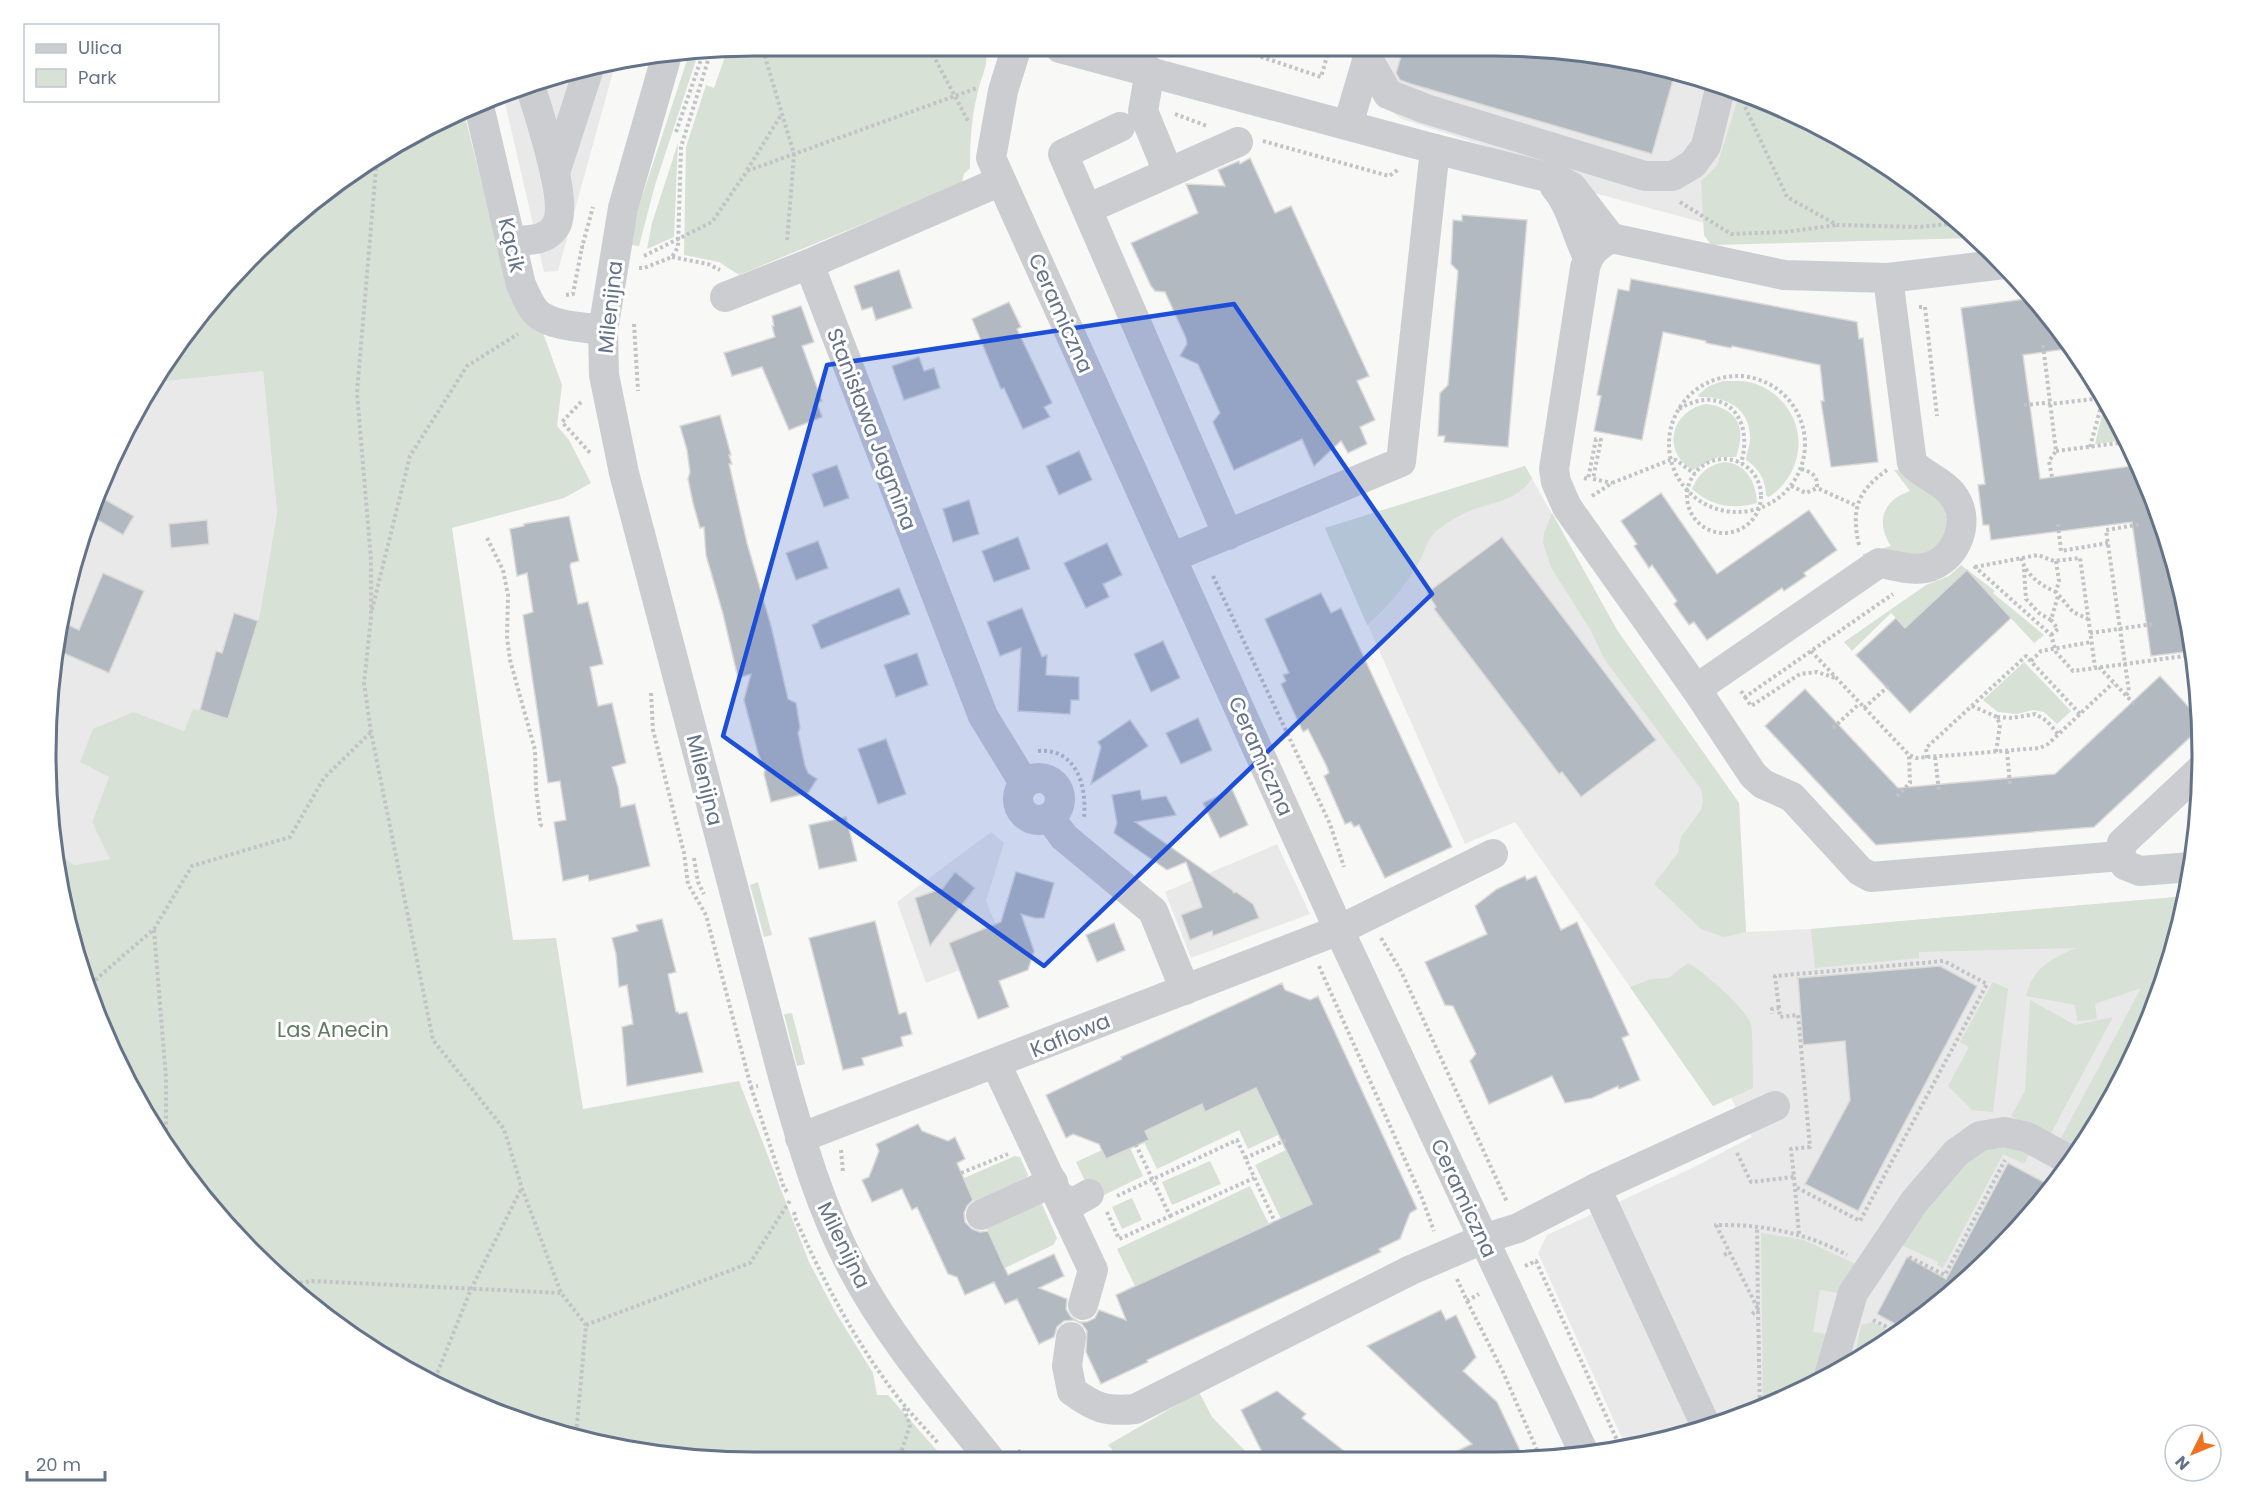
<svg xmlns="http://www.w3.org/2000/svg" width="2247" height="1507" font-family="Poppins,sans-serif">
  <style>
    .built { fill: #e9e9e9 }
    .green { fill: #d8e1d6 }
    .building { fill: #b3b9c0; stroke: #dadad8; stroke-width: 1.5 }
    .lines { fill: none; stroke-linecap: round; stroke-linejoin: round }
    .path { stroke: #c1c3c6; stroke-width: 4; stroke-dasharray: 3 3; stroke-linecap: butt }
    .minor { stroke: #cbcdd1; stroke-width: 30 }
    .marked { fill: #1d4ed8; fill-opacity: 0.2; stroke: #1d4ed8; stroke-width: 4.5; stroke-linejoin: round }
    .labels { text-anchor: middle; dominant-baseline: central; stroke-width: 6; stroke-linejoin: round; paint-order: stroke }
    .street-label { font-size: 21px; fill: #657389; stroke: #fff }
    .park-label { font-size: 21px; fill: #627a61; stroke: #fff }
    .rim { fill: none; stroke: #657389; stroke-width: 3 }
  </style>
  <rect width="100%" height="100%" fill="#f8f8f6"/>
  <g class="built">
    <polygon points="1493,45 1631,59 1739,95 1717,165 1701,181 1704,223 1591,192 1569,173 1402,119 1385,107 1379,46"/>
    <polygon points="616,61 558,271 544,272 503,94 526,82"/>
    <polygon points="263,371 277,513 260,613 228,719 193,710 184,731 134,712 92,822 111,859 74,865 56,851 47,707 59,615 99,483 157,382"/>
    <polygon points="1525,466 1617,630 1739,803 1746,932 1811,929 2187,896 2148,1024 2083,1147 1995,1254 1887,1342 1765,1408 1632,1448 1627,1449 1538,1253 1547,1235 1690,1169 1752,1137 1731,1098 1713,1106 1515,822 1465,844 1325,528"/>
    <polygon points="991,832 1004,843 986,901 1007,952 926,983 897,902"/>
    <polygon points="1277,844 1310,914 1191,958 1165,892"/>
  </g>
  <g class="green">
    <path d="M984 49C989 60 985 69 981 80 972 110 970 137 970 168L964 174 962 183 739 275 719 262 684 255 686 147 706 85 714 88 727 51Z"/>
    <polygon points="690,51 699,51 655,185 639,246 631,245 639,206"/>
    <polygon points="1739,95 1807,118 1887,165 1977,238 1711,245 1704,235 1701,181 1717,165"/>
    <polygon points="464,113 507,283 543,333 562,385 557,426 569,440 591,483 564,498 452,528 513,940 556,938 583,1109 739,1081 809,1262 836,1313 873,1373 877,1395 888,1395 947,1462 754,1462 616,1448 440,1389 322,1316 253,1255 140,1107 83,982 59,892 56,851 74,865 110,859 92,822 109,777 80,762 93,729 134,712 184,731 193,709 228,719 260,613 277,513 263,371 157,382 192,322 253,252 360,165"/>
    <polygon points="678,143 674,237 647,249 652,223"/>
    <path d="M1723 381C1734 381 1746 380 1756 384 1807 403 1813 467 1769 497L1766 495C1766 481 1759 468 1746 460 1746 452 1751 445 1750 436 1749 407 1725 396 1699 397L1698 395 1709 386Z"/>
    <polygon points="2105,402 2125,440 2095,444"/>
    <path d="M1706 404C1738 408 1747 428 1736 457H1718L1693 470C1661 451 1671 411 1706 404Z"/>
    <path d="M1724 462C1746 463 1756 482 1757 503 1731 510 1712 506 1692 489 1699 473 1707 466 1724 462Z"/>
    <path d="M1525 466 1532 478C1519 500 1494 502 1472 510 1461 514 1448 522 1439 529 1427 537 1425 552 1418 564 1404 587 1388 607 1367 625L1325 528Z"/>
    <path d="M1894 470H1904L1943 503 1948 526 1940 546 1924 556 1863 558V554L1891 546C1875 522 1883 500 1910 491Z"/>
    <polygon points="1552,513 1617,630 1739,803 1746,932 1724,937 1701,929 1654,884 1678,853 1681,837 1701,810 1703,801 1701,789 1605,660 1590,629 1552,569 1543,543 1544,533"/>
    <polygon points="1961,565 1995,591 1993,593 2044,635 2034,643 1967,571 1906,628 1891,613 1852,651 1844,642 1926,585 1949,576"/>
    <polygon points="2024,662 2071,711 2057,724 2044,712 2033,710 2017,714 1998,712 1983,700"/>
    <polygon points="758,882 772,935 764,937 750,885"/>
    <path d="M2187 896 2148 1024 2080 1150 2060 1140 2141 988 2095 1004 2097 1019 2077 1021 2075 1005 2026 996C2034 966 2051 959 2076 948L1919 952V958L1815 968 1811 929Z"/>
    <path d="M1688 963C1704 972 1742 1005 1750 1022 1754 1031 1752 1075 1753 1088L1713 1106 1630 987 1651 979 1668 978Z"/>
    <polygon points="1993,982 2008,989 1993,1112 1972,1110 1948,1086 1969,1047 1960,1042"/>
    <polygon points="2030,1000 2075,1025 2113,1017 2049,1137 2011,1116 2025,1091"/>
    <polygon points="792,1013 805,1064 797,1066 784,1014"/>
    <polygon points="1256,1088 1273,1123 1282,1133 1248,1149 1239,1130 1157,1169 1144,1142 1145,1131 1202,1104 1205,1111"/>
    <polygon points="1986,1145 2032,1149 2025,1162 2022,1163 2003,1154 1943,1268 1937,1265 1938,1262 1895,1242 1961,1161"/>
    <polygon points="1130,1148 1143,1176 1094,1200 1076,1162 1102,1150 1106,1158"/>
    <polygon points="1290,1148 1289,1156 1312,1205 1281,1219 1255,1165"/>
    <polygon points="1015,1156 1020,1157 1028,1175 1025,1182 977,1208 964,1178"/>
    <polygon points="1210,1161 1221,1184 1172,1205 1162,1182"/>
    <polygon points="1250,1186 1269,1224 1135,1286 1117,1249"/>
    <polygon points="1132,1198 1142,1220 1122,1229 1112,1207"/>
    <polygon points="1037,1203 1042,1204 1057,1238 1053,1245 1005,1268 986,1226"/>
    <polygon points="1761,1233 1804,1240 1860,1266 1844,1294 1820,1290 1813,1332 1834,1335 1826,1375 1763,1409"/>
    <polygon points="1872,1322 1897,1335 1887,1342 1854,1360 1861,1325"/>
    <polygon points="1199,1392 1212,1417 1256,1462 1109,1462 1115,1453 1108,1445"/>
  </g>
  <g class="building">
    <polygon points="1494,45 1631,59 1675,73 1652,154 1411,84 1400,80 1396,73 1404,46"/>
    <polygon points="1250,158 1275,213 1291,206 1369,376 1357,381 1375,420 1360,427 1367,444 1348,453 1341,441 1314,466 1302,439 1234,470 1213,422 1220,413 1198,364 1180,356 1187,344 1186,338 1165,292 1155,291 1151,286 1131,243 1198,213 1186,184 1225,186 1218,170 1239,161 1240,164"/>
    <polygon points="1462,215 1527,220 1508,447 1444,442 1445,436 1438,436 1440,393 1448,385 1458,271 1451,264 1453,220 1462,221"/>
    <polygon points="899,270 912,308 876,320 872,307 862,310 854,286"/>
    <polygon points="1631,279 1857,322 1859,339 1863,338 1878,462 1831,467 1821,401 1824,401 1820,365 1732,346 1731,348 1706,343 1706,341 1663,332 1642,440 1594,431 1601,396 1597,395 1618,289 1629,291"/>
    <polygon points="2032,298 2073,348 2023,355 2040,479 2139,465 2148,482 2188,615 2192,651 2151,656 2132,522 1991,540 1989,525 1983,525 1978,485 1985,484 1961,308"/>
    <polygon points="1009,302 1021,327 1017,329 1052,403 1044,407 1050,417 1023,429 1004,388 1001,389 972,319"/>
    <polygon points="801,306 814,342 802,346 822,401 817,403 822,417 789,430 762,367 732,376 724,353 775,337 772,326 774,326 772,316"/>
    <polygon points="919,357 924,371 934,368 940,388 904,400 892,366"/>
    <polygon points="720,415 731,455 729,455 732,464 729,464 747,543 771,626 788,699 796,703 800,728 798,733 805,766 808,773 817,779 808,793 771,802 764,774 765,770 758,753 744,700 751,674 738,678 723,614 706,555 704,527 700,528 693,503 688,479 690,472 687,450 680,426"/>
    <polygon points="1079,451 1092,480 1059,495 1046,466"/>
    <polygon points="837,465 849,498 824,507 812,474"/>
    <polygon points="1661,493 1717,574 1809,510 1837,550 1804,573 1806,576 1784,591 1782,588 1707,640 1694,622 1689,625 1674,604 1677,601 1652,565 1649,568 1634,546 1637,544 1621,521"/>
    <polygon points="95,494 134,516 123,535 89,515"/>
    <polygon points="969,500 979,534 953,542 943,509"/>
    <polygon points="569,516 579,561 571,563 570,566 578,604 588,602 603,664 590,667 598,706 612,703 626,763 612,767 618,787 621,807 635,804 650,866 589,881 588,875 563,881 554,822 566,820 560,781 548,783 523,615 533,612 527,573 517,576 510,529 524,526 524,524"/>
    <polygon points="207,520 209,544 171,548 169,524"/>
    <polygon points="1018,537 1030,569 994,582 982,551"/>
    <polygon points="1502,537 1656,740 1581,797 1562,772 1559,774 1526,730 1434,609 1436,607 1427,593"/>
    <polygon points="818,541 828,568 796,580 786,553"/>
    <polygon points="1107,543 1122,575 1103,584 1109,597 1086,608 1064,563"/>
    <polygon points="1967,570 2011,618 1910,713 1856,655 1896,618 1905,628"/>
    <polygon points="103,573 144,591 109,673 54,649 58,620 79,630"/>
    <polygon points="899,588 910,614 821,649 812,625 819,622 818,621"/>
    <polygon points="1321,593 1331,613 1341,608 1452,847 1385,878 1359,825 1354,827 1351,822 1345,824 1324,776 1329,773 1327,767 1308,729 1303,732 1281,684 1286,681 1283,675 1289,673 1265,619"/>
    <polygon points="1022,608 1042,657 1047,655 1046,675 1079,677 1079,700 1071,700 1070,714 1018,711 1021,648 1000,656 987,622"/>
    <polygon points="234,613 258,621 228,719 200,710 216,651 222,653"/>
    <polygon points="1163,641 1180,678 1151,692 1134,654"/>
    <polygon points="917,653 928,685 896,697 884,665"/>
    <polygon points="2160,676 2198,717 2200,728 2094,827 1876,845 1765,726 1805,689 1898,788 2055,774"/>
    <polygon points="1198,718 1212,750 1181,764 1166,733"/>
    <polygon points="1130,720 1148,746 1091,784 1101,747 1098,742"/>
    <polygon points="886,739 906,794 878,804 858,749"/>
    <polygon points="1232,789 1248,825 1220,838 1203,803"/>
    <polygon points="1140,790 1142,800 1166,796 1176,815 1135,822 1232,890 1234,893 1236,892 1253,904 1259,918 1213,936 1212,931 1190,940 1181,915 1202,907 1186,862 1167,870 1114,833 1117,823 1112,795"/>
    <polygon points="846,817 857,861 819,869 809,825"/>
    <polygon points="955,872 975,888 930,946 915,898 943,888"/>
    <polygon points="1016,872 1054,883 1044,918 1035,918 1021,914 1034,951 1028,970 999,981 1009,1007 978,1019 949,943 1001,922"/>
    <polygon points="1525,876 1527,880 1536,876 1561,930 1577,922 1629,1035 1622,1038 1640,1080 1619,1089 1618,1086 1592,1098 1565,1103 1552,1076 1489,1104 1470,1061 1476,1054 1453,1006 1445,1005 1425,962 1487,934 1475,906 1497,889"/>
    <polygon points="662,919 676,972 668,974 676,1012 678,1012 679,1014 687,1012 703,1072 627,1086 622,1027 633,1024 627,985 619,987 616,954 612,938 638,931 636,925"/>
    <polygon points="875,921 899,1014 906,1012 912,1034 901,1037 903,1046 862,1058 864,1065 843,1070 809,938"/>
    <polygon points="1114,923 1125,950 1097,962 1086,935"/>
    <polygon points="1940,966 1977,986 1858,1211 1805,1184 1850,1100 1845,1041 1803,1045 1798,978"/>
    <polygon points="1282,983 1285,990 1310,1000 1318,996 1417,1209 1410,1213 1400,1239 1379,1249 1381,1252 1147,1360 1148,1362 1101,1384 1086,1352 1087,1331 1082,1324 1074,1320 1064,1321 1057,1327 1054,1337 1039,1344 1017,1299 1005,1304 994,1282 965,1295 957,1277 948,1274 917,1207 912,1210 902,1189 872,1202 862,1180 869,1177 879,1151 876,1144 918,1124 922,1131 948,1141 955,1137 965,1159 957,1163 973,1200 967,1206 964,1213 965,1222 972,1229 980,1232 988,1231 1008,1275 1054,1254 1064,1276 1039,1288 1067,1299 1066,1309 1071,1317 1079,1322 1087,1322 1095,1318 1099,1310 1126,1320 1116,1295 1312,1204 1256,1088 1205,1112 1202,1104 1145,1131 1149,1140 1106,1159 1099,1144 1073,1134 1066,1138 1046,1095 1122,1059 1121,1057"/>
    <polygon points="2008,1163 2051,1186 1995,1254 1904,1329 1877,1314 1907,1257 1946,1279"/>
    <polygon points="1441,1310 1446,1320 1456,1315 1476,1357 1463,1371 1497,1402 1524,1459 1494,1462 1433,1462 1472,1444 1367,1346"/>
    <polygon points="1277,1391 1306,1414 1302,1418 1358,1462 1267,1462 1241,1410"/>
  </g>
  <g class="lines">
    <g class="path">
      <polyline points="1242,47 1241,50 1321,77 1330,46"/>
      <polyline points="930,49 969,123"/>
      <polyline points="763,50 794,154 787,243"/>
      <polyline points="1745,107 1787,197 1837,225 1919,227 1959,223"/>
      <polyline points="1175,114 1207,126"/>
      <polyline points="676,132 704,51"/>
      <polyline points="1263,141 1389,176 1399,169"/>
      <polyline points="377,156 357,393 371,560 371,618 364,683 371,732 433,1040 504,1129 522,1188 561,1293 586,1325 576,1435"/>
      <polyline points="747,170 781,115"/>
      <polyline points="1680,202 1731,234 1784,232 1837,225"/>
      <polyline points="584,247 582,247 593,207"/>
      <polyline points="644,256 712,222 747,171 977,88"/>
      <polyline points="672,257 708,264 720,270"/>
      <polyline points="639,268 644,268 672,257 678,247 681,147 711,51"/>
      <polyline points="566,295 573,294 582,247"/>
      <polyline points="1919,307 1925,307 1937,416"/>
      <polyline points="634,324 638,391"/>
      <polyline points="2043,345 2056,451 2049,461 2052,477"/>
      <circle cx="1737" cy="444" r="68"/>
      <polyline points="581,402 562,422 591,454"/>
      <polyline points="2024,405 2045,403 2050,404 2103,398"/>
      <path d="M1679 409C1722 383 1755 416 1741 463"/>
      <polyline points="2090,447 2103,399"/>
      <polyline points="2056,451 2127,442"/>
      <circle cx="1724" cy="496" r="37"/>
      <path d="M1801 469C1812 472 1818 476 1817 488L1857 506"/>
      <polyline points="1584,478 1588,479 1596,439 1601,440 1593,479 1612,483"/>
      <polyline points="1791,486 1806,493 1817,488"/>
      <polyline points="1592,496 1612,483 1670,460 1676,460 1695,474"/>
      <polyline points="2058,524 2061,551 2108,543"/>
      <polyline points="487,538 503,570 508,595 507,637 510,660 535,750 536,788 540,821 541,825 538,828"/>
      <path d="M1859 545C1851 510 1857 491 1887 470"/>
      <path d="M2021 558C2026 575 2040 585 2056 592"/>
      <polyline points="2056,561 2059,581 2056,592 2073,612 2088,619"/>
      <polyline points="1974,566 2051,635 2056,652 2073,671 2192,655"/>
      <polyline points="1975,567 2038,555 2054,561 2080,558 2095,667"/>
      <polyline points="2024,569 2026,599 2039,613 2051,620"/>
      <polyline points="1213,576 1330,824 1344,867"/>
      <polyline points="372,610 410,456 467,366 518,334"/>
      <polyline points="2090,633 2153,624"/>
      <polyline points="2051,635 2058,629 2051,620 2058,596"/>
      <polyline points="1811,651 1909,755 1916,758 2040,748 2048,744 2113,683"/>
      <polyline points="2031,661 2041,651 2091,642"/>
      <polyline points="2099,667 2136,706"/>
      <polyline points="1741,691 1745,697 1893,594"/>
      <polyline points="651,693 653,730 684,853 688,884 706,915 751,1087 758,1086"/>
      <polyline points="2126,695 2129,692 2106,530 2142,524"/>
      <polyline points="1745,697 1751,706 1800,674 1817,672 1835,678"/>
      <polyline points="1972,706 1997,717 2000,725 1996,752"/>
      <polyline points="1864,708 1891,684"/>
      <polyline points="1997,717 2012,718 2035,714 2047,721 2058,734"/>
      <polyline points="1833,728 1859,704"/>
      <path d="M1038 751C1076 748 1087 785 1084 817"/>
      <polyline points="2007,751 2010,784"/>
      <polyline points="1935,757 1939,791"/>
      <polyline points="1927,758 1926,748 2026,656 2080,714"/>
      <polyline points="1897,796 1910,783 1909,755"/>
      <polyline points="694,858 698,882 704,894"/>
      <polyline points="154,930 166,1078 166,1142"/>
      <polyline points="1381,938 1401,971 1507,1202"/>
      <polyline points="1319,966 1422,1198 1434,1231"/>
      <polyline points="86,988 154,929 192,866 290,837 324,778 371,732"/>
      <polyline points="1779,1008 1775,976 1944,961 1987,984 1860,1221 1794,1186"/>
      <polyline points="751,1087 784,1188 788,1193"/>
      <polyline points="841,1150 843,1172"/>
      <polyline points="1737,1153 1751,1182 1794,1177 1791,1149 1810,1147 1798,1015 1780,1017 1779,1008 1772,1009 1772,1014"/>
      <polyline points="1245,1158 1286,1140"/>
      <polyline points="961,1173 1008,1154"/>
      <polyline points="1794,1177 1799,1234"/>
      <polyline points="1117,1196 1237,1140 1275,1222"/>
      <path d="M794 1212 796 1220C824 1282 855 1341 896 1395 909 1412 924 1427 938 1443"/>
      <polyline points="1107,1212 1119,1239 1170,1216 1136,1145"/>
      <polyline points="1170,1216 1254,1178"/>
      <polyline points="1724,1255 1730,1252"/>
      <polyline points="1909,1257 1945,1275 2005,1160"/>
      <polyline points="1525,1266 1536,1261 1621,1449"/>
      <polyline points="1457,1279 1467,1301 1479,1294"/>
      <polyline points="288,1285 312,1281 561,1293"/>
      <polyline points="1467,1301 1503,1372 1540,1457"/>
      <polyline points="1752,1314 1758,1309 1757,1227"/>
      <polyline points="1873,1320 1899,1333"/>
      <polyline points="586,1325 750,1263 791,1199"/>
      <polyline points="433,1384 471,1289 521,1189"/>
      <path d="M1760 1410 1758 1309 1716 1225C1762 1224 1807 1233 1847 1255"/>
      <polyline points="1018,1450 1028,1462"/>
      <polyline points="898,1462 910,1425 903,1406"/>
    </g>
    <g class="minor">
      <polyline points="1060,48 1435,149 1559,180 1572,187 1611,238"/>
      <polyline points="1016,49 1003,91 991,158 1339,930 1584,1453"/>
      <path d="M668 51 623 208 603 330 604 375 624 473 784 1080C802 1144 821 1210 853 1269 890 1339 943 1400 992 1462"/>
      <polyline points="1368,59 1388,94 1426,109 1645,176 1673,176 1693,164 1706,146 1720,89"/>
      <polyline points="1150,71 1143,111 1168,172"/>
      <path d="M479 106 521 285C526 295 530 307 538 314 554 327 584 327 603 330"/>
      <polyline points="1348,125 1371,47"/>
      <polyline points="1120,127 1063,154 1228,535"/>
      <polyline points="555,173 589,68"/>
      <path d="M1555 187C1572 207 1576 234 1588 257"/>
      <polyline points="1087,209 1238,142"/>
      <path d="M1611 238 1784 275 1888 278 1912 463C1924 476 1941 480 1952 494 1973 520 1957 561 1925 568 1910 571 1894 565 1879 563L1696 689 1567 507 1556 482 1554 469 1585 268C1589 252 1597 246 1611 238Z"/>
      <path d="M512 241C527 240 545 242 555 227 571 205 537 109 529 82"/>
      <polyline points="809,264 983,716 1024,783"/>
      <polyline points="1888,278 2004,264"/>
      <polyline points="725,297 809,264 1001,181"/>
      <polyline points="1173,557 1401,462 1435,149"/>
      <polyline points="1696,689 1753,775 1763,784 1792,797 1860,871 1871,877 2120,856 2122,843 2200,770"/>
      <circle cx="1039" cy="799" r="21"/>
      <polyline points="1050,818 1064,837 1153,911 1185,990"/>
      <polyline points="2120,856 2125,865 2140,871 2191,867"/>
      <polyline points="996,1064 1093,1270 1083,1305"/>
      <polyline points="800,1138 1339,930 1493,854"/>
      <polyline points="1596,1188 1706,1426"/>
      <polyline points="1060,1197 1073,1203 1089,1194"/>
      <polyline points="981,1215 1053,1182"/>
      <path d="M1071 1337 1067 1366 1072 1391C1095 1408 1106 1412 1135 1409L1411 1270 1483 1239 1518 1228 1596 1188 1775 1106"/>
      <polyline points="1830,1373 1853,1293 1914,1202 1956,1153 1980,1136 2004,1132 2027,1137 2071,1161"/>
    </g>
  </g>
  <path class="marked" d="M1234 304 1432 594 1044 966 723 736 827 365Z"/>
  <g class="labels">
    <g class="street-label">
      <text transform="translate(512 245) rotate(77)">Kącik</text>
      <text transform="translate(610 307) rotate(-84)">Milenijna</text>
      <text transform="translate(1061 313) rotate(66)">Ceramiczna</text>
      <text transform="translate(872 429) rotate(69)">Stanisława Jagmina</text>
      <text transform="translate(1261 756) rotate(66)">Ceramiczna</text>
      <text transform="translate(705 780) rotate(76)">Milenijna</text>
      <text transform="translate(1070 1035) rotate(-22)">Kaflowa</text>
      <text transform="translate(1464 1198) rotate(65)">Ceramiczna</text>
      <text transform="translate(844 1245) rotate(64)">Milenijna</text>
    </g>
    <g class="park-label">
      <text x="333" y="1029">Las Anecin</text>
    </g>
  </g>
  <path d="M0 0H2247V1507H0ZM754 56H1494A698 698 0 0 1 2192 754V754A698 698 0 0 1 1494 1452H754A698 698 0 0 1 56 754V754A698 698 0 0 1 754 56Z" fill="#fff" fill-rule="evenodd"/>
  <path class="rim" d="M754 56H1494A698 698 0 0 1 2192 754V754A698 698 0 0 1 1494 1452H754A698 698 0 0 1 56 754V754A698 698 0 0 1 754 56Z"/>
  <rect x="24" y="24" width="195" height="78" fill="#ffffff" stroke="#c1c7d0" stroke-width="1.5"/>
  <rect x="36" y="44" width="30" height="9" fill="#cbcdd1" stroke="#c1c7d0" stroke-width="1.5"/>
  <text x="78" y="54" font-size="18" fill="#657389">Ulica</text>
  <rect x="36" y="69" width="30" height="18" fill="#d8e1d6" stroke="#c1c7d0" stroke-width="1.5"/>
  <text x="78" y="84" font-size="18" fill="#657389">Park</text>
  <g transform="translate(2193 1453) rotate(227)"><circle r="28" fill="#ffffff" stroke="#c1c7d0" stroke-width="1.5"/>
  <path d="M0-4.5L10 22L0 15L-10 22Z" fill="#ee7220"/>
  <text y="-9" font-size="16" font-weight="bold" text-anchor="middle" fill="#657389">N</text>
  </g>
  <path d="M27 1471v9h78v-9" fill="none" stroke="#657389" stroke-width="3"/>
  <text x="36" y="1471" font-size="18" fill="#657389" stroke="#ffffff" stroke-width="4.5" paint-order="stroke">20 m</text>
</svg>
